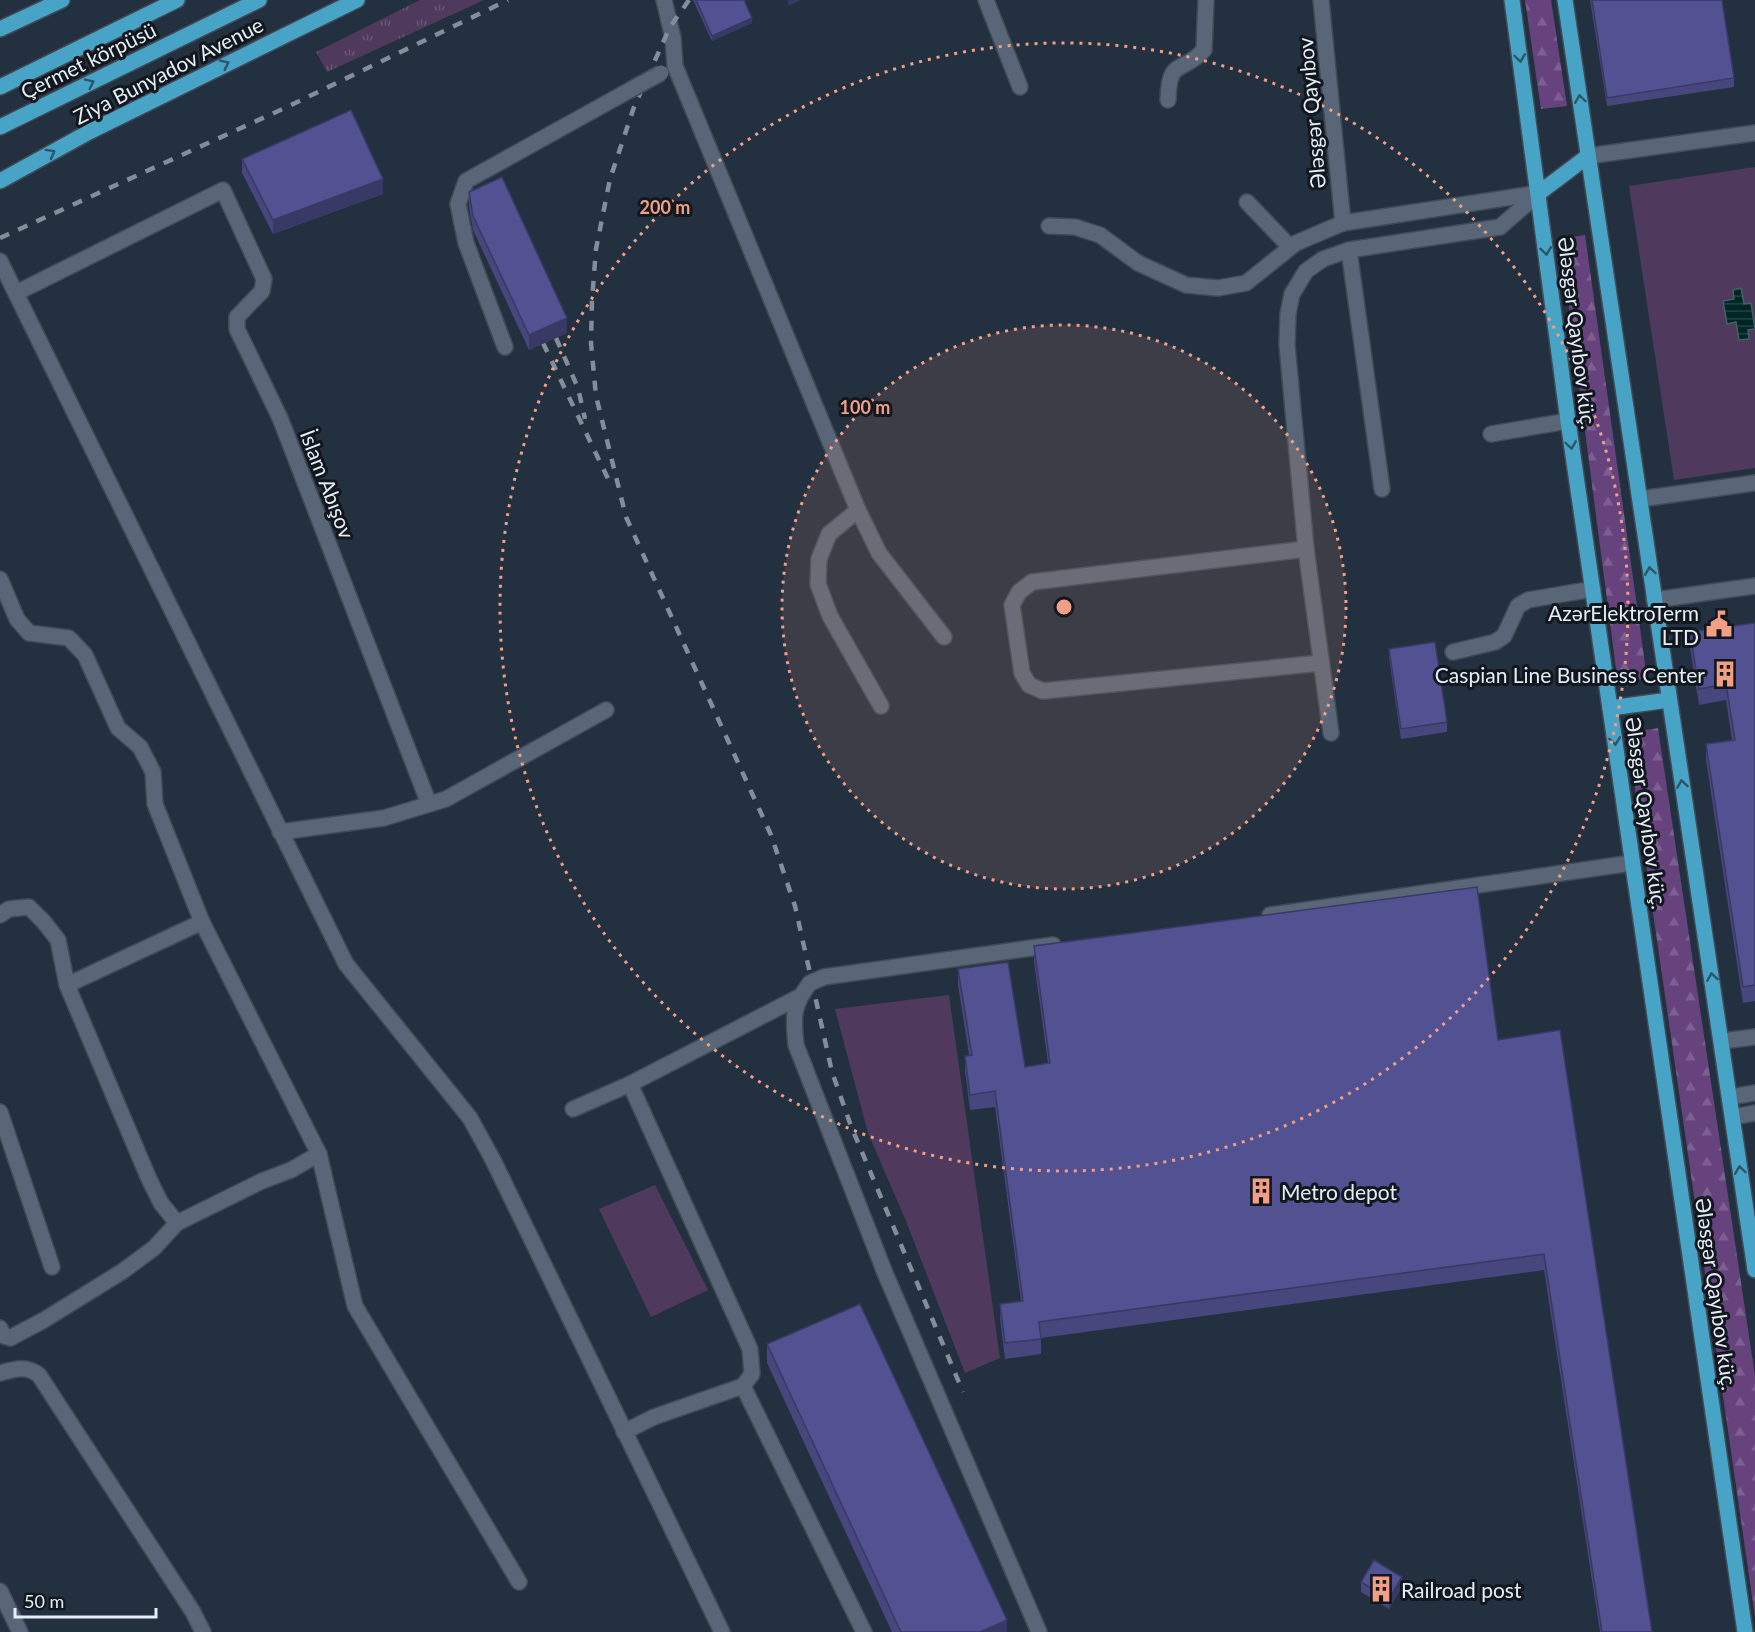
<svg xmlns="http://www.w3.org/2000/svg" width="1755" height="1632" font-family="Lato,sans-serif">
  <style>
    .grass { fill: url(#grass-tufts) }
    .forest { fill: url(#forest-firs) }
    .park { fill: #4f3a5d }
    .water { fill: url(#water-rules); stroke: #456164; stroke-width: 1.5 }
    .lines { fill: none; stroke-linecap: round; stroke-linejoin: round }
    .minor-casing { stroke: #404b57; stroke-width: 18 }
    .major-casing { stroke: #404b57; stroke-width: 18 }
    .minor { stroke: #586677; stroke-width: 15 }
    .major { stroke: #48a4c7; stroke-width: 15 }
    .rail { stroke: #838e9a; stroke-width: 4.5; stroke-dasharray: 10 10; stroke-linecap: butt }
    .minor-bridge-casing { stroke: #404b57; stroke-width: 18; stroke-linecap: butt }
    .minor-bridge { stroke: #586677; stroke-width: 15 }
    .wall { fill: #47467d }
    .shaded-wall { fill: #393966 }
    .building { fill: #525191; stroke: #393966; stroke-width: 1.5 }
    .oneway { stroke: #2a566a }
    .ring { fill: none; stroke: #f39f85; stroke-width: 3; stroke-dasharray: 3 6 }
    .labels { text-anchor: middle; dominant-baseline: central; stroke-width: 6; stroke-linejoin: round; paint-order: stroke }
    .street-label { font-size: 21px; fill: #e5edf7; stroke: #12171e }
    .poi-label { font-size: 21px; fill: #e5edf7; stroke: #12171e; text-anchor: end }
    .centre { fill: #f39f85; stroke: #12171e; stroke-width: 3 }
    .ring-label { font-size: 18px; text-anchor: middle; font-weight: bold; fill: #f39f85; stroke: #12171e; stroke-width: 6; stroke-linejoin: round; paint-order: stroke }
  </style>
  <defs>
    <pattern id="grass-tufts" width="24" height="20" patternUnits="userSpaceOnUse" patternTransform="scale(1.5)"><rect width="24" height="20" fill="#4f3a5d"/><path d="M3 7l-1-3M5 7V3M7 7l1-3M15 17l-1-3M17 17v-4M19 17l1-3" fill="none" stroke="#685775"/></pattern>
    <pattern id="forest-firs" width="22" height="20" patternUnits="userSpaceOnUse" patternTransform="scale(1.5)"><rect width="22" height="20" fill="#67437e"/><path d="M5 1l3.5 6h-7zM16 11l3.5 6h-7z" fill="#7d5e91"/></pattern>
    <pattern id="water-rules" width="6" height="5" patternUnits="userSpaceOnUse" patternTransform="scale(1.5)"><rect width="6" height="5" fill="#002525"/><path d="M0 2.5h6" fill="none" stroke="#254545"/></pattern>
  </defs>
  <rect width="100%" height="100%" fill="#23303f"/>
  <polygon class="grass" points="420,0 484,0 327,72 316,52"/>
  <g class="forest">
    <polygon points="1525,0 1551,0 1567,106 1541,109"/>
    <polygon points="1585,235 1647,678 1618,684 1560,239"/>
    <polygon points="1658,728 1755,1376 1755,1617 1627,733"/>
  </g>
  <g class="park">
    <polygon points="1755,167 1755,468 1674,480 1629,186"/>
    <polygon points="949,995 1000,1358 965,1373 906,1221 868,1133 835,1009"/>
    <polygon points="655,1185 708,1290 651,1317 599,1209"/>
  </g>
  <polygon class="water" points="1741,288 1744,304 1751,303 1755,329 1748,330 1749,339 1739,340 1736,322 1727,324 1723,301 1734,299 1733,290"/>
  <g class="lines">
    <g class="minor-casing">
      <g id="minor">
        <polyline points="664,0 673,38 675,66 858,510 879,553 944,637"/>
        <polyline points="986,0 1020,87"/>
        <polyline points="1321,0 1343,223 1539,193"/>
        <path d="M1168 100C1169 57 1181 75 1204 50L1206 0"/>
        <polyline points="1588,156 1755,133"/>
        <polyline points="1247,202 1290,247"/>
        <polyline points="1049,226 1075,227 1100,235 1138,263 1186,285 1218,288 1246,283 1296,243 1343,223"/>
        <polyline points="1349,250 1382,489"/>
        <polyline points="0,261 346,964 470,1118 493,1160 722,1632"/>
        <polyline points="16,293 223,190 264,279 262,291 237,317 237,329 280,418 429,804"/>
        <polyline points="505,347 466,243 458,204 466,181 630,90"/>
        <polyline points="1491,434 1568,421"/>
        <polyline points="1640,499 1755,483"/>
        <polyline points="858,510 829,534 819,559 818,584 830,616 881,706"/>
        <polyline points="1306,549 1032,582 1019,592 1012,605 1022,673 1029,685 1043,691 1321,663"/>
        <polyline points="0,579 17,619 29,633 69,638 85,655 118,728 140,747 153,772 155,804 202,922 319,1154"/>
        <polyline points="1654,600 1755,586"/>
        <polyline points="1453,652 1495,642 1504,636 1518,606 1528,600 1593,589"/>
        <polyline points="1331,733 1306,549 1287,345 1288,314 1292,294 1306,271 1323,259 1349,250 1500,227 1539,193"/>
        <polyline points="280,832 384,818 446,799 606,710"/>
        <polyline points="0,915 9,909 29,907 44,922 58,940 67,985 149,1179 161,1203 177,1223 262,1181 291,1170 319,1154 355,1306 519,1582"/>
        <polyline points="1270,915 1632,863"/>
        <polyline points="824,977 1053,945"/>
        <path d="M810 983C792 1006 793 1017 796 1045L885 1273 1039 1632"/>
        <polyline points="67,985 202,922"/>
        <polyline points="1722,1041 1755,1037"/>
        <polyline points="1730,1097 1755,1093"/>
        <polyline points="573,1109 630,1084 799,997"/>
        <polyline points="0,1112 52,1267"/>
        <polyline points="1733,1117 1755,1113"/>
        <polyline points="0,1328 4,1336 10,1338 44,1320 123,1271 154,1248 177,1223"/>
        <path d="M0 1373C15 1369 26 1365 39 1375L193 1612 203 1632"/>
        <polyline points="743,1386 864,1632"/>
        <polyline points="624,1432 654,1417 743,1386 752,1374 750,1349 630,1084"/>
        <polyline points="0,1591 20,1632"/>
      </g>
    </g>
    <g class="major-casing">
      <g id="major">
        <polyline points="1512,0 1568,421 1745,1632"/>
        <polyline points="1565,0 1755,1270"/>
        <polyline points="0,29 62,0"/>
        <polyline points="0,87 177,0"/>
        <polyline points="0,127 259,0"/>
        <polyline points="0,181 89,132 357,0"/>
        <polyline points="1539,193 1588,156"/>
        <polyline points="1610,708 1669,700"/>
      </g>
    </g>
    <use href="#minor" class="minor"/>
    <use href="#major" class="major"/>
    <g class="rail">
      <polyline points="689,0 670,27 634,107 610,179 596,249 592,300 591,343 596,396 626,517 771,835 795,906 832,1072 851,1126 963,1392"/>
      <polyline points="0,238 287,107 508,0"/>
      <polyline points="556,338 578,388 585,419"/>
      <polyline points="543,343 612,487"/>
    </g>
    <g class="minor-bridge-casing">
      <g id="minor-bridge">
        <polyline points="630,90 661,73"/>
        <polyline points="810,983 824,977"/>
      </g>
    </g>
    <use href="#minor-bridge" class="minor-bridge"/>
  </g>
  <g class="wall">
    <polygon points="693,0 745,0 752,23 712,41"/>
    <polygon points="1590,0 1722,0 1734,78 1734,87 1607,106"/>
    <polygon points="242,159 383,194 273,234 242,173"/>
    <polygon points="469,192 567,333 529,350 473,230 469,207"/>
    <polygon points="1755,623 1755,1001 1743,1003 1706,760 1706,744 1732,740 1726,700 1699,705 1690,648 1690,632"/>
    <polygon points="1389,649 1447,722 1447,732 1401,739 1389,658"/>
    <polygon points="1034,946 1498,1040 1652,1632 1600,1632 1544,1270 1041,1338 1041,1354 1005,1359 1000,1319 1000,1304 1021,1301 995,1107 970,1110 965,1071 965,1056 969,1055 958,985 958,969 1025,1067 1048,1063 1034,962"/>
    <polygon points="767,1344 1007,1632 892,1632 767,1363"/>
    <polygon points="1361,1582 1402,1587 1389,1609 1361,1592"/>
  </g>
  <g class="shaded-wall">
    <polygon points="790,0 801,0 788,6 788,1"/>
    <polygon points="752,18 752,23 712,41 712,36"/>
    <polygon points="383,179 383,194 273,234 273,220"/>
    <polygon points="567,318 567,333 529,350 529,335"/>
    <polygon points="1402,1577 1402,1587 1389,1609 1389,1599"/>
    <polygon points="1007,1620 1007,1632 980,1632"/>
  </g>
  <g class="building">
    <polygon points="696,0 744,0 752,18 712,36"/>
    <polygon points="1592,0 1722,0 1734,78 1607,98"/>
    <polygon points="351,110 383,179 273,220 242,159"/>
    <polygon points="502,177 567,318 529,335 473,216 469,192"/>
    <polygon points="1755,623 1755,985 1743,987 1706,744 1735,740 1726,684 1699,689 1690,632"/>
    <polygon points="1435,642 1447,722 1401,729 1389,649"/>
    <polygon points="1477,887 1498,1040 1560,1030 1652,1632 1602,1632 1544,1254 1039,1322 1041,1339 1005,1343 1000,1304 1023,1301 995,1091 970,1095 965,1056 972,1055 958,969 1008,962 1025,1067 1050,1063 1034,946"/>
    <polygon points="860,1304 1007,1620 980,1632 901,1632 767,1344"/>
    <polygon points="1374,1560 1402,1577 1389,1599 1361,1582"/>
  </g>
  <defs><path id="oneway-chevron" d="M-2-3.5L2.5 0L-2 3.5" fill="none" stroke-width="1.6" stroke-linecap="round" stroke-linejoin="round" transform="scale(1.5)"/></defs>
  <g class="oneway">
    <use href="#oneway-chevron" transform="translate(1520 58) rotate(82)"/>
    <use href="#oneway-chevron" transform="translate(225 64) rotate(-26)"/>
    <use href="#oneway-chevron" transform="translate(90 83) rotate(-26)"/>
    <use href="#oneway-chevron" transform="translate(1580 99) rotate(-98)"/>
    <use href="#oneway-chevron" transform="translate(51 153) rotate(-29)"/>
    <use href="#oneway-chevron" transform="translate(1546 251) rotate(83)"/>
    <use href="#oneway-chevron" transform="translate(1571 445) rotate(82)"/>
    <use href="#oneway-chevron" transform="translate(1650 571) rotate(-98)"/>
    <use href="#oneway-chevron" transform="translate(1615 741) rotate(82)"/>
    <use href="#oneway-chevron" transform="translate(1682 784) rotate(-99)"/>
    <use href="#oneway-chevron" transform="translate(1712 977) rotate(-99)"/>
    <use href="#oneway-chevron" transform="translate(1740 1170) rotate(-98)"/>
  </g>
  <circle cx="1064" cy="607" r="282" fill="#f39f85" fill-opacity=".12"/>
  <g class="ring">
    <circle cx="1064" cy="607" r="282"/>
    <circle cx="1064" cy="607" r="564"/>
  </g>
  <defs>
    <g id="civic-bare" transform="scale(2.07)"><path d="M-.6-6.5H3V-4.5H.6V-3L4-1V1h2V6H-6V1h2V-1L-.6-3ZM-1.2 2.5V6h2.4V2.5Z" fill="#f39f85" stroke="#12171e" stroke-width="2.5" paint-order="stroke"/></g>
    <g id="building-bare" transform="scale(2.07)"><path d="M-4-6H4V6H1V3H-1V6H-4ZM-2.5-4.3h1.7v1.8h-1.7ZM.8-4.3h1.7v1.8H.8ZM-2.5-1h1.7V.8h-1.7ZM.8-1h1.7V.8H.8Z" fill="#f39f85" stroke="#12171e" stroke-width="2.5" paint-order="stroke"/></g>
  </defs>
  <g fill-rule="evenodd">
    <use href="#civic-bare" x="1719" y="624"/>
    <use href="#building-bare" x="1725" y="674"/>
    <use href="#building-bare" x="1261" y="1191"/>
    <use href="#building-bare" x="1381" y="1589"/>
  </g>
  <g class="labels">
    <g class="street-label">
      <text transform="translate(88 60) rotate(-26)">Çermet körpüsü</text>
      <text transform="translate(168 70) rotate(-27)">Ziya Bunyadov Avenue</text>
      <text transform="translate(1311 113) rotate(-95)">Ələsgər Qayıbov</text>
      <text transform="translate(1578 333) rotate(83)">Ələsgər Qayıbov küç.</text>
      <text transform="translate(328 484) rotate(69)">İslam Abışov</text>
      <text transform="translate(1647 813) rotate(82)">Ələsgər Qayıbov küç.</text>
      <text transform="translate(1717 1294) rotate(82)">Ələsgər Qayıbov küç.</text>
    </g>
    <g class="poi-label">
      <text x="1699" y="612">AzərElektroTerm<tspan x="1699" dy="24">LTD</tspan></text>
      <text x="1705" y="674">Caspian Line Business Center</text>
      <text x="1281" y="1191" text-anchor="start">Metro depot</text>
      <text x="1401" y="1589" text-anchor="start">Railroad post</text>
    </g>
  </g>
  <circle cx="1064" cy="607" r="9" class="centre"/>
  <g class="ring-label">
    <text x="665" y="214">200 m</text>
    <text x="865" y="414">100 m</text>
  </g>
  <path d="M15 1608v9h141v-9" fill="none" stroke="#e5edf7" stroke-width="3"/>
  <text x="24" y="1608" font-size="18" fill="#e5edf7" stroke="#12171e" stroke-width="4.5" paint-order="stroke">50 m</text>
</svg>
